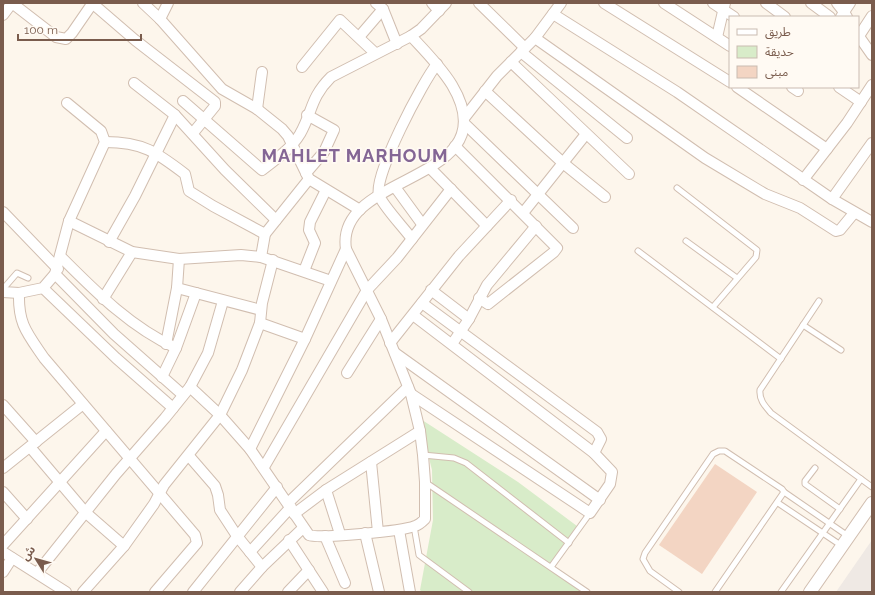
<svg xmlns="http://www.w3.org/2000/svg" width="875" height="595" font-family="Raleway,'Noto Sans Arabic',sans-serif">
  <style>
    .industrial { fill: #efe9e4 }
    .green { fill: #d8ecc9 }
    .building { fill: #f3d5c3 }
    .lines { fill: none; stroke-linecap: round; stroke-linejoin: round }
    .service-casing { stroke: #d1beb0; stroke-width: 7 }
    .minor-casing { stroke: #d1beb0; stroke-width: 12 }
    .tertiary-casing { stroke: #d1beb0; stroke-width: 14 }
    .service { stroke: #fff; stroke-width: 5 }
    .minor { stroke: #fff; stroke-width: 10 }
    .tertiary { stroke: #fff; stroke-width: 12 }
    .labels { text-anchor: middle; dominant-baseline: central; stroke-width: 3.5; stroke-linejoin: round; paint-order: stroke }
    .district-label { font-size: 18px; font-weight: bold; letter-spacing: 1px; fill: #846695; stroke: #fffaf3 }
  </style>
  <rect width="100%" height="100%" fill="#fdf6ec"/>
  <polygon class="industrial" points="872,540 872,592 836,592"/>
  <polygon class="green" points="419,418 518,482 581,529 553,568 585,592 422,592 420,590 433,520 432,470"/>
  <polygon class="building" points="715,464 757,492 702,574 659,545"/>
  <g class="lines">
    <g class="service-casing">
      <g id="service">
        <polyline points="677,188 757,250 756,257 713,307"/>
        <polyline points="686,241 737,278"/>
        <polyline points="638,251 781,359"/>
        <polyline points="3,289 17,273 28,278"/>
        <path d="M819 301 760 390C759 400 765 406 771 413L872 487"/>
        <polyline points="803,325 841,350"/>
        <polyline points="423,455 454,458 466,463 569,543"/>
        <polyline points="815,468 805,481 805,484 840,509"/>
        <polyline points="425,482 587,592"/>
        <polyline points="784,492 848,536"/>
        <polyline points="778,503 842,546"/>
        <polyline points="414,526 419,555 469,592"/>
        <polyline points="551,567 590,513"/>
        <polyline points="679,592 650,571 643,559 645,553 713,454 719,451 725,451 782,489 784,492 715,592"/>
        <polyline points="781,592 861,479"/>
      </g>
    </g>
    <g class="minor-casing">
      <g id="minor">
        <polyline points="92,3 135,40 215,102 215,106 193,133"/>
        <polyline points="143,3 160,19 222,89 257,109 282,129 288,136 309,179 360,210"/>
        <polyline points="376,3 383,9 397,44"/>
        <polyline points="432,3 439,11"/>
        <polyline points="479,3 525,48"/>
        <polyline points="604,3 730,82"/>
        <polyline points="664,3 730,46"/>
        <polyline points="713,3 734,17"/>
        <polyline points="766,3 785,17"/>
        <polyline points="811,3 830,17"/>
        <polyline points="837,3 844,12 841,17"/>
        <polyline points="553,14 677,92 832,199 872,222"/>
        <polyline points="3,15 12,3 56,37 66,39 72,33 92,4"/>
        <polyline points="847,17 844,12 850,3"/>
        <polyline points="160,19 168,3"/>
        <polyline points="858,35 872,55"/>
        <polyline points="859,36 872,16"/>
        <polyline points="359,37 383,9"/>
        <polyline points="717,37 725,3"/>
        <polyline points="535,38 705,158 765,194 800,208 836,231 840,230 854,213"/>
        <polyline points="521,52 627,138"/>
        <polyline points="511,62 629,174"/>
        <polyline points="302,67 340,20 375,53"/>
        <polyline points="134,83 175,115 225,170 276,220"/>
        <polyline points="737,87 827,149"/>
        <polyline points="792,87 798,91"/>
        <polyline points="839,87 861,102"/>
        <polyline points="485,91 563,163 605,197"/>
        <path d="M183 101 262 170C276 159 291 149 300 134 313 111 310 98 331 77L411 36 421 29 446 3"/>
        <polyline points="257,109 262,72"/>
        <polyline points="465,117 497,76 535,38 561,3"/>
        <polyline points="465,124 573,228"/>
        <path d="M105 142C143 142 156 152 185 174L189 191 213 206 265 234"/>
        <polyline points="455,146 557,248 554,252 488,304 479,298"/>
        <polyline points="430,168 487,226"/>
        <polyline points="306,173 324,152 334,130 307,115"/>
        <polyline points="803,180 847,123 872,85"/>
        <polyline points="395,187 422,224"/>
        <polyline points="832,199 872,143"/>
        <polyline points="3,212 58,269"/>
        <polyline points="523,213 586,134"/>
        <polyline points="69,221 132,252 179,259 241,255 261,257 331,281"/>
        <path d="M412 239C405 229 382 205 379 195 373 176 423 81 437 64"/>
        <polyline points="109,242 135,196 175,115"/>
        <path d="M60 256C95 291 130 327 176 348"/>
        <polyline points="261,257 265,234 309,179"/>
        <polyline points="304,271 315,243 309,230 310,222 326,190"/>
        <polyline points="55,274 114,334 183,395"/>
        <polyline points="43,288 116,358 173,408"/>
        <polyline points="177,288 261,310"/>
        <polyline points="431,290 469,319"/>
        <polyline points="3,292 19,293 43,288 55,274 69,221 105,142 101,131 67,103"/>
        <path d="M19 293C18 324 27 333 44 358L195 535 197 543 155 592"/>
        <polyline points="103,299 132,252"/>
        <polyline points="422,303 597,432 601,439 594,453"/>
        <polyline points="260,323 305,339"/>
        <polyline points="390,343 459,256 511,200"/>
        <polyline points="166,344 177,288 179,259"/>
        <polyline points="452,344 469,319 487,285 536,226"/>
        <polyline points="395,353 600,500"/>
        <polyline points="347,373 381,319"/>
        <polyline points="162,377 176,348 196,293"/>
        <path d="M190 387 220 415 250 449 309 535C319 539 403 531 415 526 419 525 422 522 425 519V482L423 455 420 431 411 394 381 319 346 249C334 171 511 184 452 85 441 67 426 52 411 36"/>
        <polyline points="411,394 590,513 610,484 612,472 594,453 413,315"/>
        <polyline points="3,405 36,442"/>
        <polyline points="30,447 85,512 124,546"/>
        <polyline points="250,449 305,339 346,249"/>
        <polyline points="189,456 215,486 218,495 220,510 237,536 262,567 303,528"/>
        <polyline points="371,462 378,532"/>
        <polyline points="264,467 367,290 397,258 451,189"/>
        <polyline points="3,468 83,404"/>
        <polyline points="326,490 340,534"/>
        <polyline points="3,492 27,519"/>
        <polyline points="288,503 408,387"/>
        <polyline points="294,514 326,490 420,431"/>
        <polyline points="399,530 410,592"/>
        <polyline points="365,533 379,592"/>
        <polyline points="325,536 345,583"/>
        <polyline points="289,540 323,592"/>
        <polyline points="3,545 106,431"/>
        <polyline points="3,552 66,592"/>
        <polyline points="250,552 291,507"/>
        <polyline points="3,572 12,558"/>
        <polyline points="37,573 116,474 165,418 190,387 208,353 223,301"/>
        <polyline points="83,592 124,546 154,504 164,485 220,415 242,370 260,323 262,303 273,260"/>
        <polyline points="193,592 277,487"/>
        <polyline points="240,592 262,567"/>
        <polyline points="288,592 309,570"/>
      </g>
    </g>
    <g class="tertiary-casing">
      <polyline id="tertiary" points="810,592 872,503"/>
    </g>
    <use href="#service" class="service"/>
    <use href="#minor" class="minor"/>
    <use href="#tertiary" class="tertiary"/>
  </g>
  <g class="labels">
    <g class="district-label">
      <text x="355" y="155">MAHLET MARHOUM</text>
    </g>
  </g>
  <rect width="875" height="595" fill="none" stroke="#7a5c4d" stroke-width="8"/>
  <rect x="729" y="16" width="130" height="72" fill="#fffaf3" stroke="#cabbb1"/>
  <rect x="737" y="29" width="20" height="6" fill="#ffffff" stroke="#cabbb1"/>
  <text x="765" y="36" font-size="12" fill="#7a5c4d">طريق</text>
  <rect x="737" y="46" width="20" height="12" fill="#d8ecc9" stroke="#cabbb1"/>
  <text x="765" y="56" font-size="12" fill="#7a5c4d">حديقة</text>
  <rect x="737" y="66" width="20" height="12" fill="#f3d5c3" stroke="#cabbb1"/>
  <text x="765" y="76" font-size="12" fill="#7a5c4d">مبنى</text>
  <g transform="translate(36 559) rotate(307)" stroke="#fffaf3" stroke-width="3" paint-order="stroke">
  <path d="M0-3L7 15L0 10L-7 15Z" fill="#7a5c4d"/>
  <text y="-6" font-size="11" font-weight="bold" text-anchor="middle" fill="#7a5c4d">ش</text>
  </g>
  <path d="M18 34v6h123v-6" fill="none" stroke="#7a5c4d" stroke-width="2"/>
  <text x="24" y="34" font-size="12" fill="#7a5c4d" stroke="#fffaf3" stroke-width="3" paint-order="stroke">100 m</text>
</svg>
